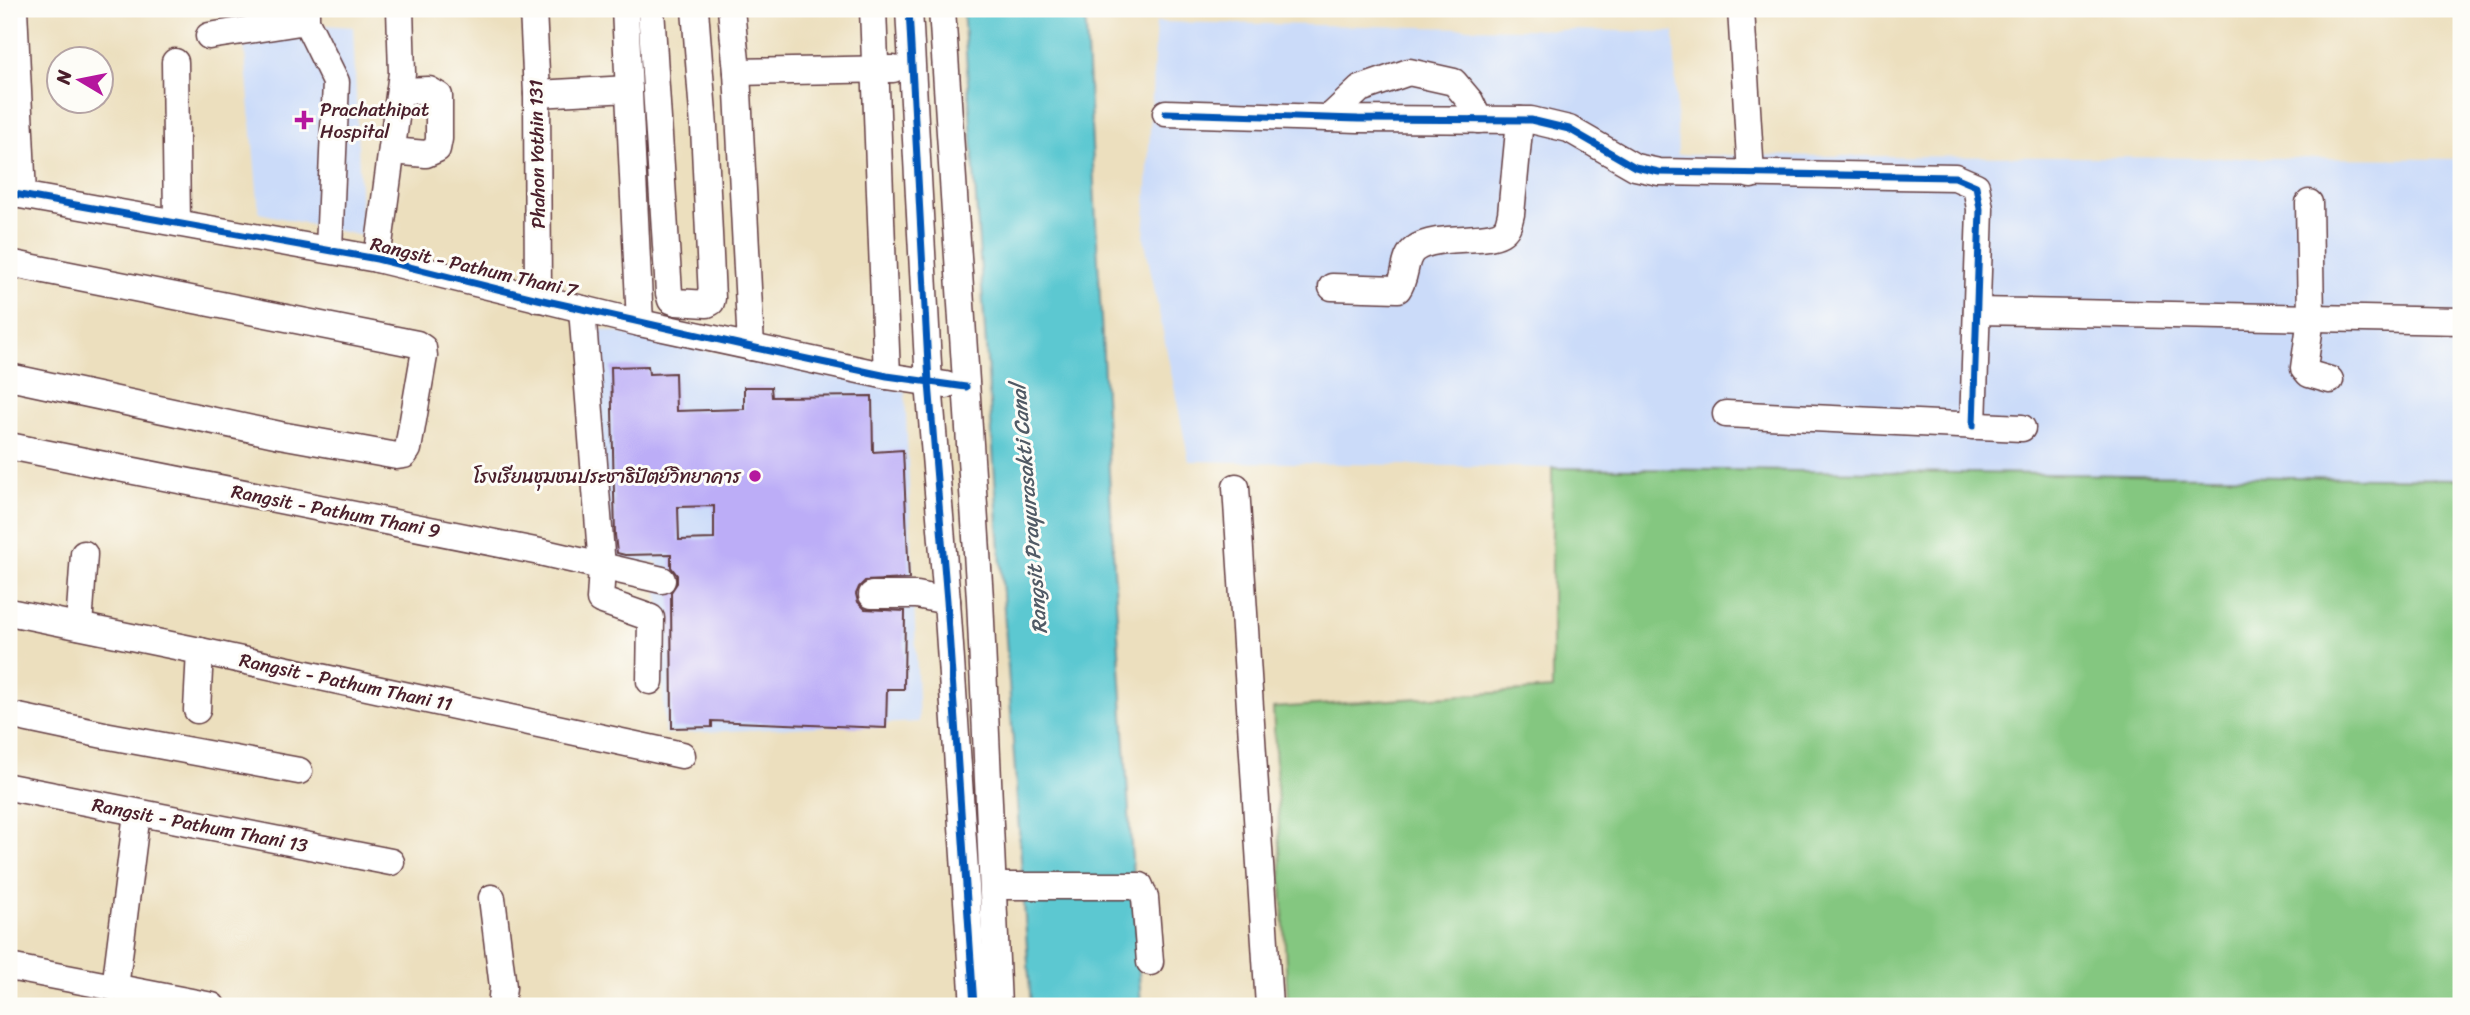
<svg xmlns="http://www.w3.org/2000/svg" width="2470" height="1015" font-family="Sriracha,'Playpen Sans Thai',sans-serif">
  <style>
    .built { fill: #cbdbf9 }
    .green { fill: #84c780; stroke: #677356; stroke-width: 2 }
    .water { fill: #5bc8d1; stroke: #52747e; stroke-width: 2 }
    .building { fill: #bcadf7; fill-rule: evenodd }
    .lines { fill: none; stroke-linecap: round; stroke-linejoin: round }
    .minor-casing { stroke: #623c41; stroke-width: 29 }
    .minor { stroke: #fff; stroke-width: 26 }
    .cycleway-casing { stroke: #fdfcf7; stroke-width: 11 }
    .cycleway { stroke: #0057b8; stroke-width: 7 }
    .poi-dot { fill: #b5179e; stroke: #fdfcf7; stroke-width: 2.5 }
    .labels { text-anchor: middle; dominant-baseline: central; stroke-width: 6; stroke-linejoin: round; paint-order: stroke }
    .poi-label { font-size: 19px; fill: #4a1f2b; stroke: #fdfcf7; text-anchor: start }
    .street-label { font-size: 19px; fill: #4a1f2b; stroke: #fdfcf7 }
    .water-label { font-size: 21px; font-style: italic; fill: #505a65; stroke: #fdfcf7 }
  </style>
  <rect width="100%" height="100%" fill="#fdfcf7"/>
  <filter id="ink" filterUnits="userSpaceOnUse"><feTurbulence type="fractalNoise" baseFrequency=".0143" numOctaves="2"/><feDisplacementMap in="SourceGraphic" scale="14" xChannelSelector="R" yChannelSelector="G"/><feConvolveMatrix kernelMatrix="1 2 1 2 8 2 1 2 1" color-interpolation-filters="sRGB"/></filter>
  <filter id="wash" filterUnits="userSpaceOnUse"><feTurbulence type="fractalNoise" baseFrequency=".00686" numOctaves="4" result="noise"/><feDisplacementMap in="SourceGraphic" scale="28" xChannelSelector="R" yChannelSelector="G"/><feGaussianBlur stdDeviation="1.57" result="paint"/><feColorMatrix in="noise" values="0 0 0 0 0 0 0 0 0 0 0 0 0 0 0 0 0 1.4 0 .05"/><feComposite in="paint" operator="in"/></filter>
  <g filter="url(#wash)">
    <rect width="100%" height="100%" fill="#ecdfbe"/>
    <g class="built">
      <polygon points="242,19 353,27 362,236 259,213"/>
      <polygon points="1156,22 1674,32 1678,155 2461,159 2461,479 1552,468 1189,461 1144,238"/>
      <polygon points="596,328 905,391 919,722 665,734 657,562 606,565"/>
    </g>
    <polygon class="green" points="1552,468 2461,479 2461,1006 1288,1006 1273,708 1552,689"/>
    <polygon class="water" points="963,9 1085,9 1114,569 1141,1006 1031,1006"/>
    <g id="blocks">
      <path class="building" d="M648 366 649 374 675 373 676 411 744 409V387H771L772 397 872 396 873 452 903 450 909 579 865 581 859 587 856 594 858 602 865 609 905 611 904 689H887L886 728 712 721V727L672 728 671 592 677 583V575L671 567V554L625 555 617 553 615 535 611 367ZM714 506V539L679 540 678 507Z"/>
    </g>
  </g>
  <g filter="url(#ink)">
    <use href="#blocks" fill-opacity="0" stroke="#623c41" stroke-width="2"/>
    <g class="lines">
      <g class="minor-casing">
        <g id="minor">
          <polyline points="14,9 23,195"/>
          <polyline points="306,9 306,21 336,82 329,249"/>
          <polyline points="533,9 537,94 538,299"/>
          <polyline points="625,9 640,323"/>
          <polyline points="651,9 669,293 671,300 676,302 707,304 711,302 712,298 704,127 695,9"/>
          <polyline points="731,9 737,72 751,347"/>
          <polyline points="873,9 887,376"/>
          <polyline points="909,9 929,383 947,601 974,1006"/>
          <polyline points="942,9 980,599 998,1006"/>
          <polyline points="1741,9 1751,175"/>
          <polyline points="209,36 306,21"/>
          <polyline points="175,62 177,222"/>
          <polyline points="737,72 893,69"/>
          <polyline points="537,94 629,89"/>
          <polyline points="1166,113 1358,119 1531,120 1569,129 1635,167 1659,172 1955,177 1976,186 1980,209 1973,426"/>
          <polyline points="1329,118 1360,89 1409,72 1454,82 1470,101 1479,120"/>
          <polyline points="392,151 426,154 437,149 439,139 439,96 429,90 400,91"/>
          <polyline points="9,193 377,259 640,323 887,376 946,385"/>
          <polyline points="2309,203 2311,318 2304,368 2309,374 2330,380"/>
          <polyline points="377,259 402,73 400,9"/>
          <polyline points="9,263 417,344 423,348 424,356 408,449 404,455 397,456 280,435 9,377"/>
          <path d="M1332 287 1398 289C1407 277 1403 257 1415 249 1435 234 1484 243 1501 233 1509 228 1509 221 1511 214L1520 120"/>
          <polyline points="582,309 602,567 600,600 651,618 650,681"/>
          <polyline points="1977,311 2461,321"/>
          <polyline points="1726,414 2022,428"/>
          <polyline points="9,446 540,552 662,580"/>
          <polyline points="1236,487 1269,1006"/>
          <polyline points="872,595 917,595 947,601"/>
          <polyline points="9,612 200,651 682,755"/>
          <polyline points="79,626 84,554"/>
          <polyline points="197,710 200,651"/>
          <polyline points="9,715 104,735 299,771"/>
          <polyline points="9,787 391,862"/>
          <polyline points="993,886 1140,886 1145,898 1150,962"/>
          <polyline points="492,898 503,987 501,1006"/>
          <polyline points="9,967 212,1006"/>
          <polyline points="115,988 137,813"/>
        </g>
      </g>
      <use href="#minor" class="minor"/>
      <g class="cycleway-casing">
        <g id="cycleway">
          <polyline points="909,9 929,383 947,601 974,1006"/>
          <polyline points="1166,113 1358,119 1531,120 1569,129 1635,167 1659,172 1955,177 1976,186 1980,209 1973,426"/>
          <polyline points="9,193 377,259 538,299 751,347 887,376 966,387"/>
        </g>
      </g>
      <use href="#cycleway" class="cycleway"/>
    </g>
  </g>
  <g class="poi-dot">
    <path d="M300.5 109.5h7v7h7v7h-7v7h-7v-7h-7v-7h7z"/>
    <circle cx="755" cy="476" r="7"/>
  </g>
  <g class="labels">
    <g class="poi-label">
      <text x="320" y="109">Prachathipat<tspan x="320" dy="22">Hospital</tspan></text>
      <text x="741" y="476" text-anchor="end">โรงเรียนชุมชนประชาธิปัตย์วิทยาคาร</text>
    </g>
    <g class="street-label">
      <text transform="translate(537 154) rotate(-91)">Phahon Yothin 131</text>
      <text transform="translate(474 267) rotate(13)">Rangsit - Pathum Thani 7</text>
      <text transform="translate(336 511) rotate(11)">Rangsit - Pathum Thani 9</text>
      <text transform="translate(346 682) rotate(12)">Rangsit - Pathum Thani 11</text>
      <text transform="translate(200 825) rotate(11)">Rangsit - Pathum Thani 13</text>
    </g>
    <g class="water-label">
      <text transform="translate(1029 509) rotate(-95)">Rangsit Prayurasakti Canal</text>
    </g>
  </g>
  <rect width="2470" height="1015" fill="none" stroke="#fdfcf7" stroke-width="35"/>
  <g transform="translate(80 80) rotate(280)"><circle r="33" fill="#fdfcf7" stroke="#b5a4a5" stroke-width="2"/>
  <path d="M0-5L12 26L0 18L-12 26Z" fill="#b5179e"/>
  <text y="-10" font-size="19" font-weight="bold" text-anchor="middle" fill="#4a1f2b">N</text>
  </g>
</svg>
